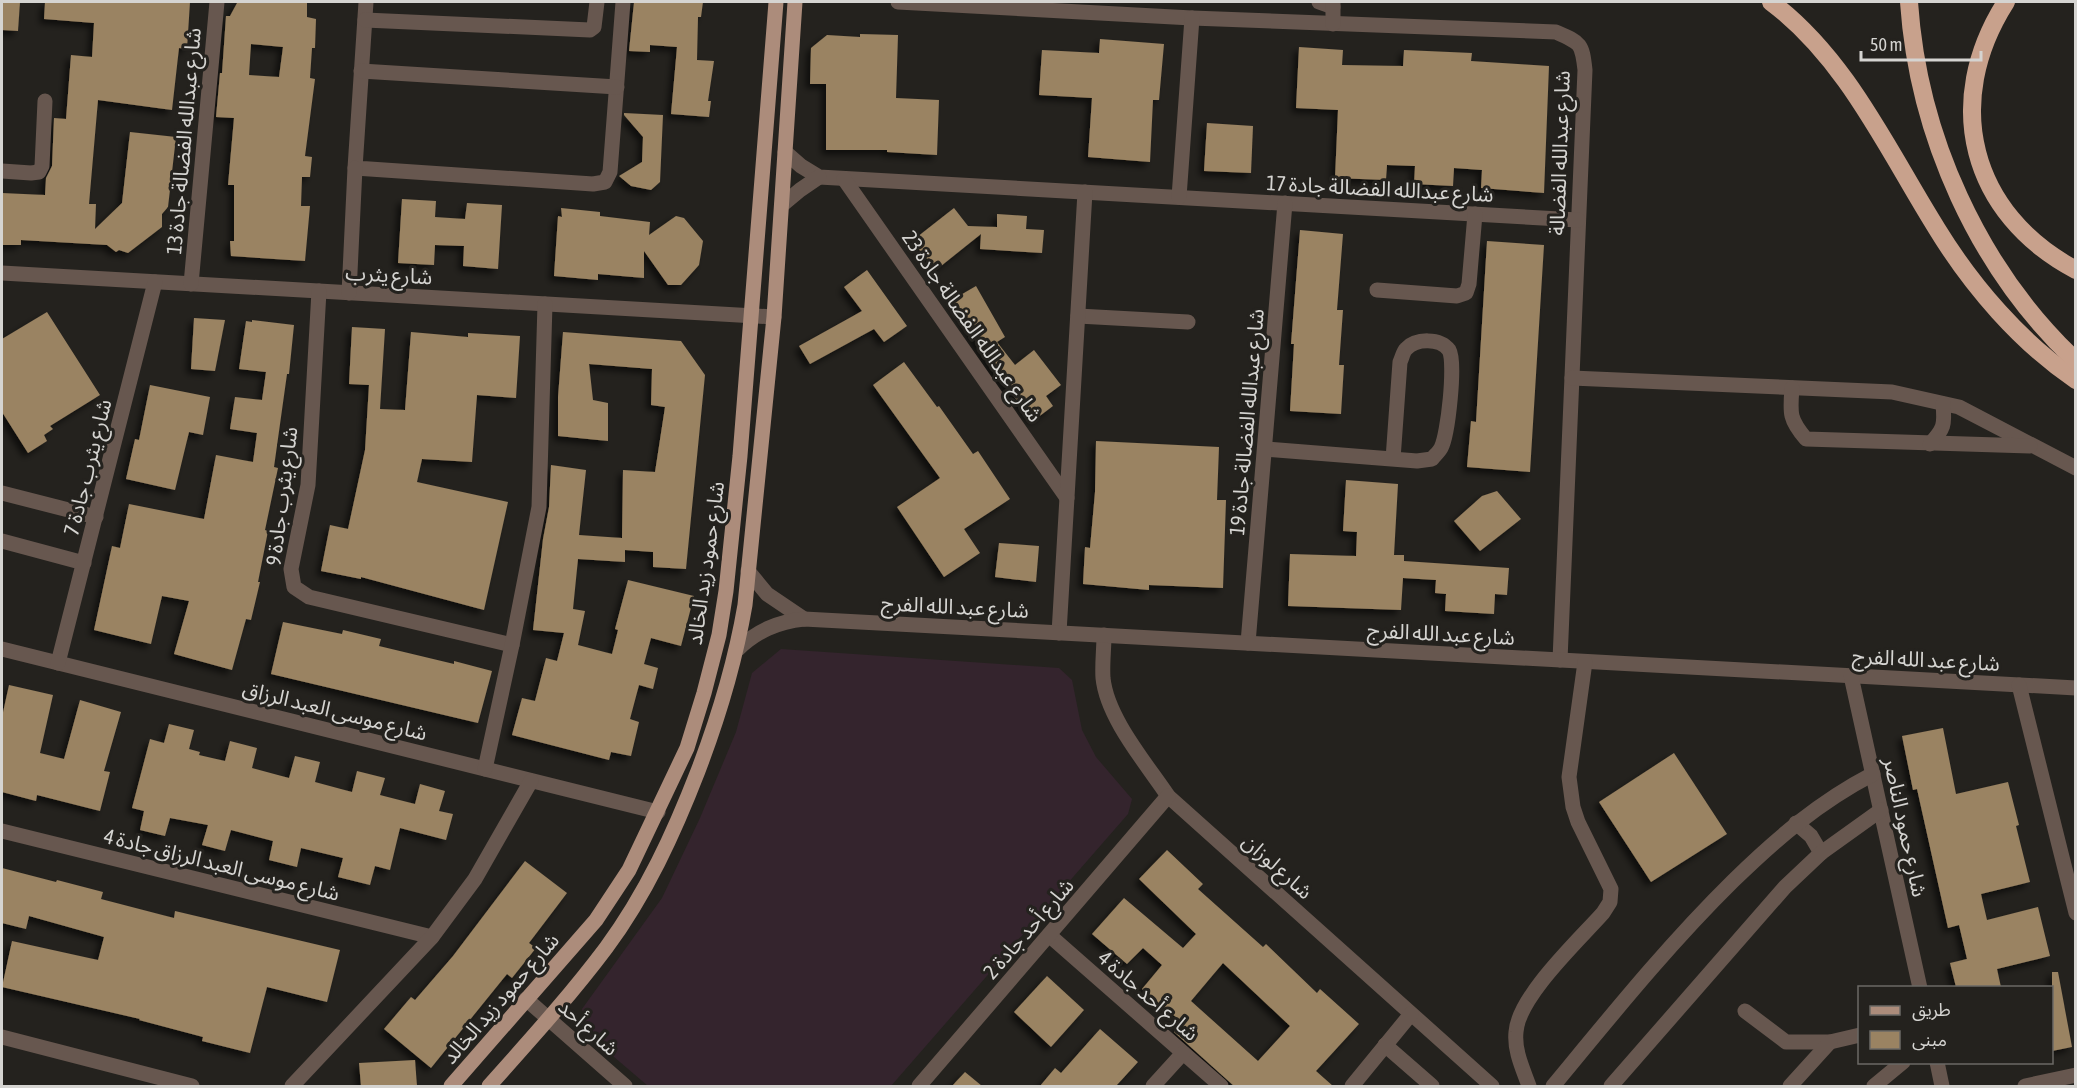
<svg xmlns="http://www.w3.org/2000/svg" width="2077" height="1088" font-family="'Asap Condensed','Noto Sans Arabic',sans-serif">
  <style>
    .education { fill: #34242d }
    .building { fill: #9a8362; fill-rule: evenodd; filter: url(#shadow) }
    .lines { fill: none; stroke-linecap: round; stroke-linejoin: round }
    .minor { stroke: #67574f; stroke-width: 15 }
    .major { stroke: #ac8c7b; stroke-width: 15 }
    .highway { stroke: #c8a18c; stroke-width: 18 }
    .labels { text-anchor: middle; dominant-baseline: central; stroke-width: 6; stroke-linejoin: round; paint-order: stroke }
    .street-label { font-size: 21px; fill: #d5d4d1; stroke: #24221e }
  </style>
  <defs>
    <filter id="shadow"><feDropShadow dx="-4.5" dy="4.5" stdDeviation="3" flood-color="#0009"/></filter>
  </defs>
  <rect width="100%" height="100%" fill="#24221e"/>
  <polygon class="education" points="781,649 1059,668 1072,680 1082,730 1096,757 1132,799 1128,814 891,1086 648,1086 586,1033 582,1009 662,898 700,818 736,732 752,673"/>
  <g class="building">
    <polygon points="2,2 20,2 18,31 2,30"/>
    <polygon points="45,2 190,2 187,49 179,48 172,110 98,100 89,204 96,204 95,229 122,203 130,132 176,137 168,207 162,214 162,227 128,253 119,250 116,252 107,245 21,240 21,245 2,245 2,193 45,195 46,178 52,166 54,118 66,119 71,55 92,57 94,23 44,19"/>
    <path d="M243 2H307V17L316 19 315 48H312L310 78 315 79 305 156 312 157 310 177H302L301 206H310L305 261 231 256 230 241H234V185H228L234 118 216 117 220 73H222L226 16H230L237 3ZM251 44 283 47 279 77 249 75Z"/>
    <polygon points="634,2 703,2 701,17 698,17 697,60 714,61 708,101 711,101 709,117 671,114 677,47 650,45 650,52 629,51"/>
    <polygon points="860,34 898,35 896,98 939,100 937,155 887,152 887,150 826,150 826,84 810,84 811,48 827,35 860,37"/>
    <polygon points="1100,39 1164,44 1159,100 1153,100 1150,162 1088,157 1092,98 1039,95 1042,50 1099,53"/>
    <polygon points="1299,47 1343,50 1342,65 1403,66 1404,50 1472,53 1471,61 1549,66 1544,193 1481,188 1482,170 1454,168 1453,186 1414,184 1415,166 1387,165 1386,180 1335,178 1338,110 1296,108"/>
    <polygon points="624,113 663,115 660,182 651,190 631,186 619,176 642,162 643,137 624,115"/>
    <polygon points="1207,123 1253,126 1251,173 1204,171"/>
    <polygon points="402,199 436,201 435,217 465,219 467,203 502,205 498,269 463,266 464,246 435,245 434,265 398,263"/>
    <polygon points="561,208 600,212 600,216 650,222 649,235 676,216 684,218 703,241 699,265 681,285 668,285 644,251 644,278 598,274 598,280 554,276 558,216 562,217"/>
    <polygon points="954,208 968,226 997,227 997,214 1027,216 1026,229 1044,230 1042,253 980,249 981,234 936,270 912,241"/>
    <polygon points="1300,230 1343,234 1337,310 1343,310 1339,365 1344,365 1341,414 1290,411 1294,344 1291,344"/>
    <polygon points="1487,241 1544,245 1530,472 1467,467 1471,421 1476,422"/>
    <polygon points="867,270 907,326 884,342 874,329 810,364 799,346 862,311 844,287"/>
    <polygon points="976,286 1005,337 997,342 1015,365 1034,350 1061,385 1046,396 1053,406 1033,421 989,364 952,300"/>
    <polygon points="47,312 100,395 50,426 53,429 44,435 47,441 28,453 2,412 2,339"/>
    <polygon points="194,318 225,320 215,371 191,369"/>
    <polygon points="252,320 294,325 289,374 287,374 274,467 278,468 265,530 268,531 258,582 260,582 251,620 246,619 232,670 174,654 189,601 162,596 151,644 94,630 112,546 120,548 129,504 204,519 216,455 253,462 257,433 230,429 235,397 262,400 266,372 239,369 246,321 252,322"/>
    <polygon points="352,327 385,329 380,409 405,410 411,332 468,337 468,333 520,336 516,398 477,395 472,462 422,459 417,482 508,502 484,610 361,577 361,579 321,571 330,525 348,529 365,450 369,385 349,384"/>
    <polygon points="563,332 681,341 705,375 686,569 653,567 653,552 625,550 625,562 578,559 573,609 585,611 578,645 612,654 618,630 615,629 628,580 694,596 681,646 651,638 644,664 658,668 653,689 639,685 630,719 639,722 631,756 611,752 609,760 512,735 522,698 535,701 546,658 557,661 564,633 533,630 543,539 549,507 551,465 586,470 579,535 622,538 623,470 655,472 665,407 651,405 652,369 589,364 593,400 608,403 608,441 558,436 558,397"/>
    <polygon points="904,362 937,407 939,406 973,454 978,451 1010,499 964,529 980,553 944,577 897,507 940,478 873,385"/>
    <polygon points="150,385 210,397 203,435 189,432 175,490 126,479 135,439 139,440"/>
    <polygon points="1096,441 1219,447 1217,500 1226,500 1223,588 1149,585 1149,590 1083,584 1085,547 1090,548 1095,492"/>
    <polygon points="1346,480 1398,484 1394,555 1404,555 1404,561 1509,568 1507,595 1495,594 1494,614 1445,611 1446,594 1435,593 1436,580 1403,578 1401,610 1288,606 1290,554 1356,556 1357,532 1343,531"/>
    <polygon points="1497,491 1521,519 1480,551 1454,521 1482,496"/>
    <polygon points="999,543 1039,546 1036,582 995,577"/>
    <polygon points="283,622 342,634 343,630 381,639 379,646 454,664 454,661 492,671 478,723 271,674"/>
    <polygon points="9,685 53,695 40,753 64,759 80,700 121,712 104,771 110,772 100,811 37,795 36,801 2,792 2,717"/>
    <polygon points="169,724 194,730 189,749 200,752 199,755 225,761 230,741 257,748 252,768 289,778 295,756 320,762 315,782 352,792 357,771 385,778 380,795 415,804 420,784 445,791 439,811 453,814 446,840 400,828 390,870 375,866 370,885 338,877 343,858 301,848 297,867 269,860 273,841 231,830 225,851 202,845 208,825 170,818 165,836 140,830 144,811 132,808 150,739 164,743"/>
    <polygon points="1943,728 1956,794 2008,782 2019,825 2016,826 2030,882 1981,894 1987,920 2038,907 2050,956 1997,969 2001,987 1956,987 1950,963 1967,959 1959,925 1948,928 1917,789 1913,790 1902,736"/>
    <polygon points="1674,753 1727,834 1651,882 1599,802"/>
    <path d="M1167 850 1203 884 1198 889 1263 947 1266 944 1317 993 1320 989 1359 1024 1316 1071 1333 1086H1234L1174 1032 1183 1023 1142 989 1162 965 1143 948 1127 964 1092 934 1124 898 1183 948 1196 934 1139 879ZM1223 963 1290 1026 1258 1061 1191 1001Z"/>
    <polygon points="525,861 567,893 529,943 536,948 512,978 507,974 431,1068 384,1029 411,997 415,1000 453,956"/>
    <polygon points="2,868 56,882 57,880 103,892 101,899 174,918 175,911 340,950 327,1002 267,987 250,1053 202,1041 203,1037 139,1020 140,1019 2,987 12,941 98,960 104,937 29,916 26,929 2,923"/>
    <polygon points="2052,972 2058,972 2072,1047 2052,1051"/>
    <polygon points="1047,976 1084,1010 1051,1047 1014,1012"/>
    <polygon points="1100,1029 1138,1062 1116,1086 1040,1086 1055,1068 1061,1073"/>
    <polygon points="415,1060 417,1086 361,1086 359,1063"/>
    <polygon points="965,1072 982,1086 952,1086"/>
  </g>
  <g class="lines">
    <g class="minor">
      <polyline points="366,2 355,168 593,184 605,182 610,172 623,2"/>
      <path d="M898 2 1192 18 1556 32C1581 43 1582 43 1585 70L1560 660"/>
      <polyline points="1319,2 1333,7"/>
      <polyline points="1333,2 1333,24"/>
      <polyline points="365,20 590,30 594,27 597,2"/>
      <polyline points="361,71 617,87"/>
      <polyline points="785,152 801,166 819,177 1578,220"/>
      <polyline points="2,171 31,173 39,172 42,166 45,101"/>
      <polyline points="844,179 1067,498"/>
      <polyline points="1179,197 1192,18"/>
      <polyline points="782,205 800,190 819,177"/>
      <polyline points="2,273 774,317"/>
      <polyline points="191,284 217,2"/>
      <polyline points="1377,290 1457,296 1466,293 1469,284 1475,214"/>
      <polyline points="319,291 308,485 291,569 294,587 309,597 512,645"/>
      <polyline points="349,293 355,168"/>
      <polyline points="1078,316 1188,322"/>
      <polyline points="1572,378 1892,392 1959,407 2076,468"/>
      <path d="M1792 388C1790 413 1789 419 1806 439L2030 446"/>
      <path d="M1930 444C1944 429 1945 425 1943 404"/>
      <path d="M1265 449 1417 461 1432 459C1434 456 1439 452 1441 448 1448 435 1456 362 1449 350 1440 338 1416 338 1406 349 1403 352 1402 358 1400 362L1393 459"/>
      <polyline points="2,493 96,517"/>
      <polyline points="2,541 84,563"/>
      <polyline points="748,571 767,594 804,619"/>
      <polyline points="1059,633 1085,192"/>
      <path d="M1104 635C1104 649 1102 664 1103 678 1107 718 1146 763 1168 796L1492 1086"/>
      <polyline points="1248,643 1285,203"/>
      <polyline points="2,649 658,812"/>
      <path d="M738 649C757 631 777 622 804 619L2076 688"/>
      <polyline points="58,663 155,282"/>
      <polyline points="1851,676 1920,988"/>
      <polyline points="2019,685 2076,913"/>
      <polyline points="485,769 512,645 539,507 545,304"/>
      <polyline points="1796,823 1811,836 1821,853"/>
      <polyline points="2,831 432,937"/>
      <polyline points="1049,935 1221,1086"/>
      <polyline points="526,999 625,1086"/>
      <polyline points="1745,1011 1786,1042 1830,1042 1860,1035"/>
      <polyline points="2,1037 192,1086"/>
      <polyline points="1385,1045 1432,1086"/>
      <polyline points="1937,1062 1942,1086"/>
      <polyline points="292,1086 432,937 475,879 531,781"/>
      <polyline points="919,1086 1168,796"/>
      <polyline points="1153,1086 1183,1053"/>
      <polyline points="1352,1086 1411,1014"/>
      <path d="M1529 1086C1523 1069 1514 1051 1516 1032 1518 997 1578 941 1603 913L1610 902 1611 889 1578 822 1573 807 1569 777 1585 662"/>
      <path d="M1553 1086C1611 1016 1668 945 1733 881 1776 839 1819 802 1873 774"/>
      <polyline points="1611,1086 1785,887 1821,853 1881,810"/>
      <polyline points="1790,1086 1830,1042"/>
      <polyline points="1874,1086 1903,1062"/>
      <polyline points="2025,1086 2076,1075"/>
    </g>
    <g class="major">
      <polyline points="451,1086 596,920 629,870 687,748 704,693 719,635 726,591 740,456 776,2"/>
      <path d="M489 1086C529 1041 570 996 606 948 646 894 674 833 698 771 719 716 735 663 745 605L774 317 795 2"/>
    </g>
    <g class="highway">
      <path d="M1771 2C1847 59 1888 151 1937 229 1972 286 2020 342 2076 380"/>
      <path d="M1909 2C1918 135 1978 269 2076 361"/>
      <path d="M2006 2C1942 102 1970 214 2076 270"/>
    </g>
  </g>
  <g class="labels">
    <g class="street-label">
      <text transform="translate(183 141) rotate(-85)">شارع عبدالله الفضالة جادة 13</text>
      <text transform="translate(1559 153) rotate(-88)">شارع عبدالله الفضالة</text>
      <text transform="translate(1380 188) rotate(3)">شارع عبدالله الفضالة جادة 17</text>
      <text transform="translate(389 274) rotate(3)">شارع يثرب</text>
      <text transform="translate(973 326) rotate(55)">شارع عبدالله الفضالة جادة 23</text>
      <text transform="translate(1246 422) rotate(-85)">شارع عبدالله الفضالة جادة 19</text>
      <text transform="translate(87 467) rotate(-76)">شارع يثرب جادة 7</text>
      <text transform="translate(281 496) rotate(-83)">شارع يثرب جادة 9</text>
      <text transform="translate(705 563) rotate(-82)">شارع حمود زيد الخالد</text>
      <text transform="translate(955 606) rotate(3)">شارع عبد الله الفرج</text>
      <text transform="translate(1441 633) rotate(3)">شارع عبد الله الفرج</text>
      <text transform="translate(1926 659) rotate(3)">شارع عبد الله الفرج</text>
      <text transform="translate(335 710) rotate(14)">شارع موسى العبد الرزاق</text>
      <text transform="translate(1906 827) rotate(78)">شارع حمود الناصر</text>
      <text transform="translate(222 864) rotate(14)">شارع موسى العبد الرزاق جادة 4</text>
      <text transform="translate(1278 866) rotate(42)">شارع لوزان</text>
      <text transform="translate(1028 928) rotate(-49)">شارع أحد جادة 2</text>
      <text transform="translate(1149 995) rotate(41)">شارع أحد جادة 4</text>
      <text transform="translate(500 998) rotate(-49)">شارع حمود زيد الخالد</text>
      <text transform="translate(589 1027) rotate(42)">شارع أحد</text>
    </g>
  </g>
  <rect width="2077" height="1088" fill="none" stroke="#d5d4d1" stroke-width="6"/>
  <rect x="1858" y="986" width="195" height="78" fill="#24221e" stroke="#6b6966" stroke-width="1.5"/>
  <rect x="1870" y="1006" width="30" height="9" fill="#ac8c7b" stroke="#6b6966" stroke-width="1.5"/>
  <text x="1912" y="1016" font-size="18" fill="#d5d4d1">طريق</text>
  <rect x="1870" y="1031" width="30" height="18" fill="#9a8362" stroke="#6b6966" stroke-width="1.5"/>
  <text x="1912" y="1046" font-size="18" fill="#d5d4d1">مبنى</text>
  <path d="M1861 51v9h120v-9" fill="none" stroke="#d5d4d1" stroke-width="3"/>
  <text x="1870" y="51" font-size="18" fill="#d5d4d1" stroke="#24221e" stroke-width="4.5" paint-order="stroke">50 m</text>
</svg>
